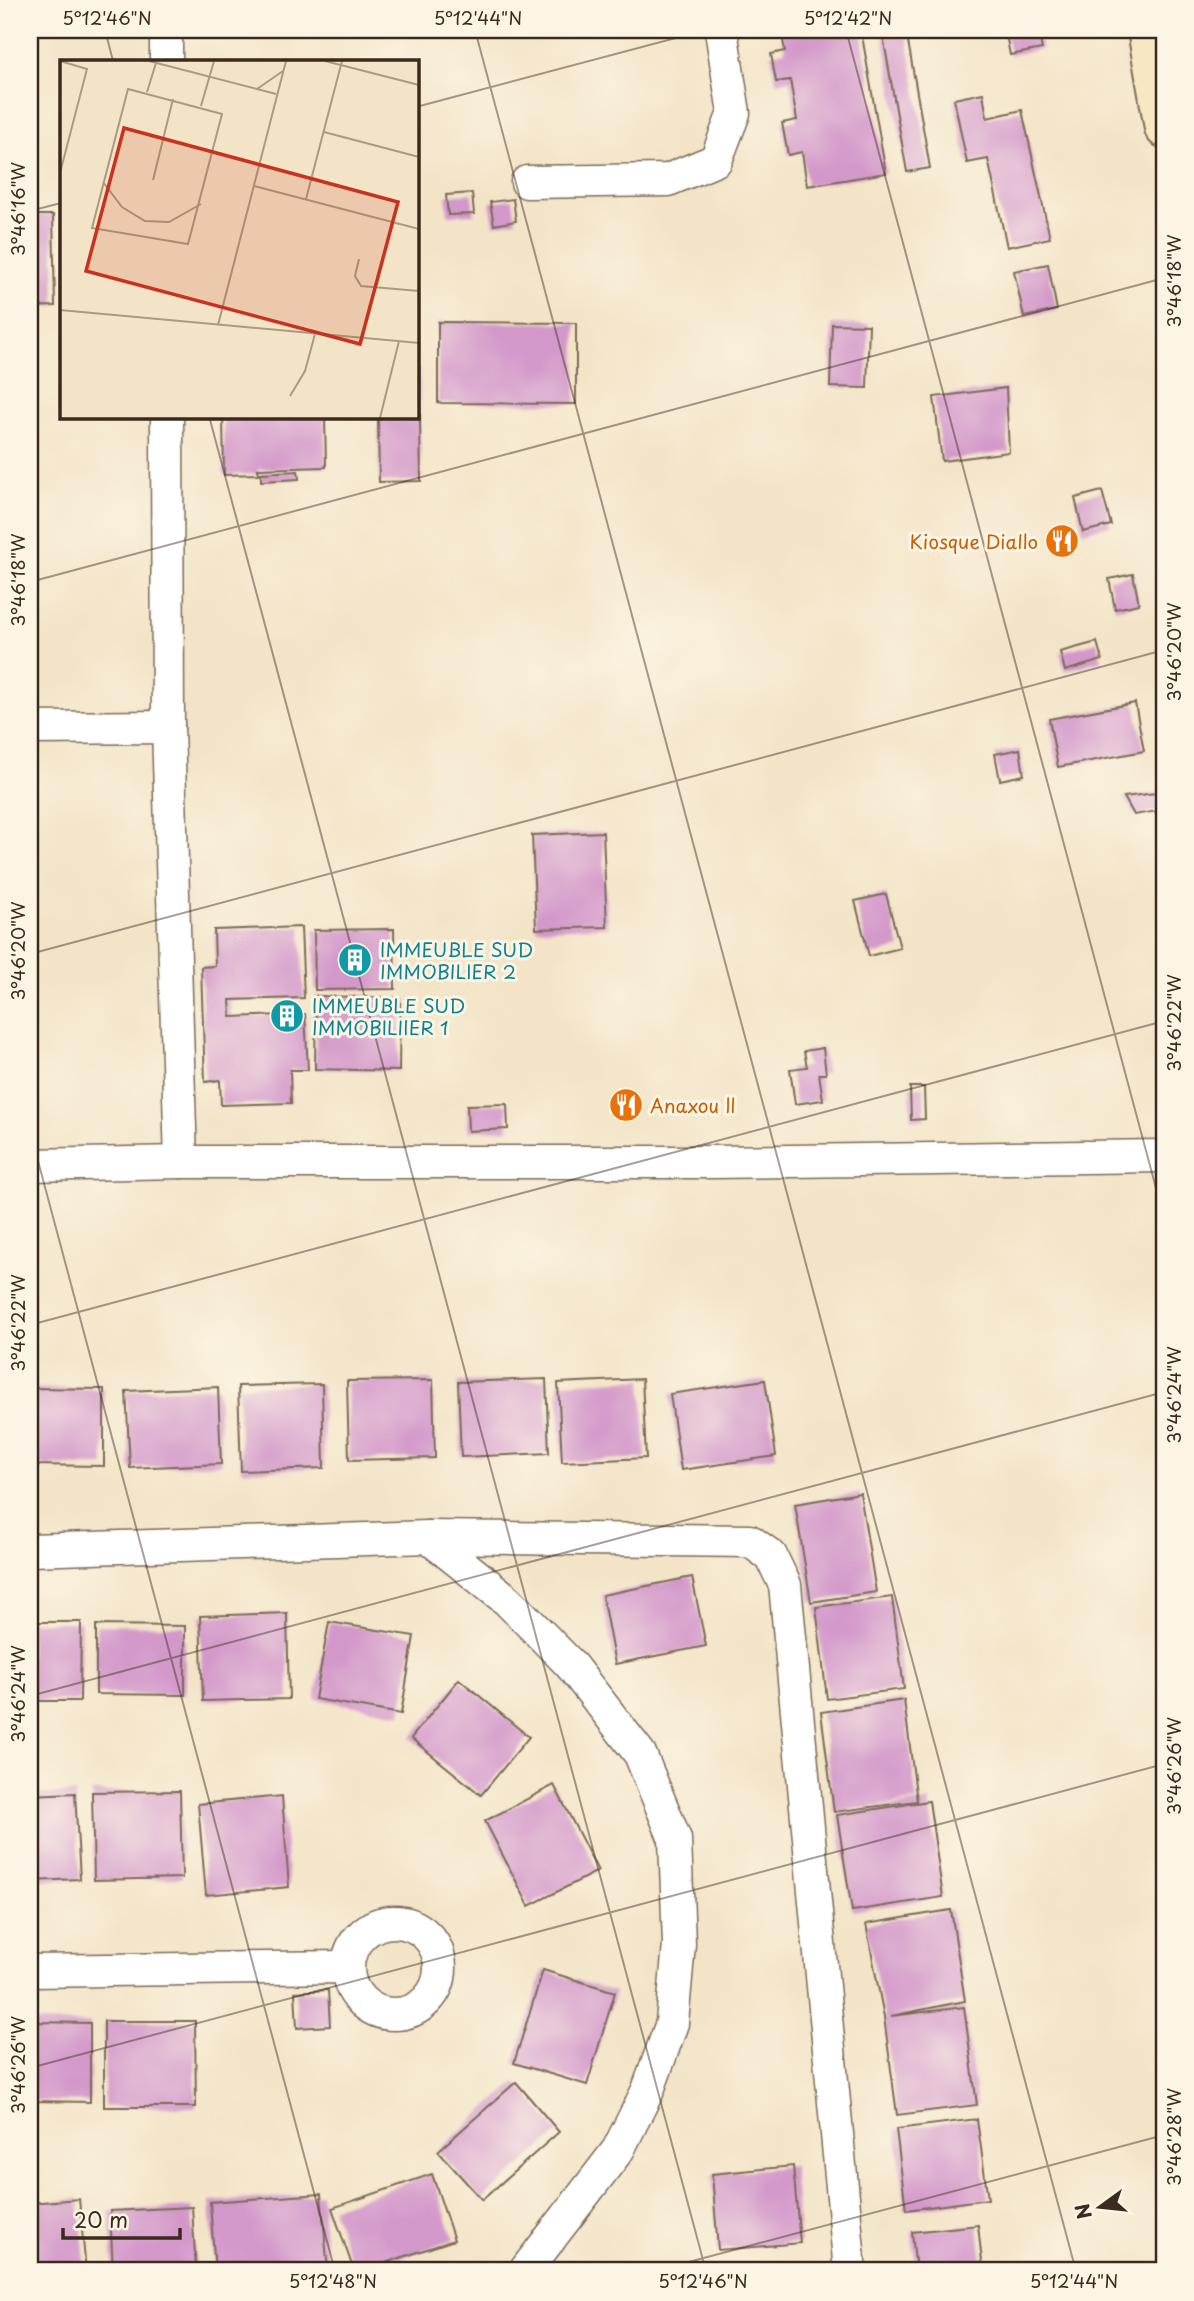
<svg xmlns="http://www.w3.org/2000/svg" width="1194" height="2301" font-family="'Playpen Sans',sans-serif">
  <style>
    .building { fill: #d398ca }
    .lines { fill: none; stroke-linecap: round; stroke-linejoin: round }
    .minor-casing { stroke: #7b6b59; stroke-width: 35 }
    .secondary-casing { stroke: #7b6b59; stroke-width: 42 }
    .minor { stroke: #fff; stroke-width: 32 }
    .secondary { stroke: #f8e7c3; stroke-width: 38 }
    .ticks { fill: none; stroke: #3b2a1e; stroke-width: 2; stroke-opacity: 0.45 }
    .labels { text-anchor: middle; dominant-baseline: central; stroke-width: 6; stroke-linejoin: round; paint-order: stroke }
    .food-label { font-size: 19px; fill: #c56008; stroke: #fcf5e5; text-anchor: end }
    .culture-label { font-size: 19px; fill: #0d838f; stroke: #fcf5e5; text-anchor: start }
    .inset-road { fill: none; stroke: #a99a83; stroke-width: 2 }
    .view { fill: #c8321e; fill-opacity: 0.15; stroke: #c8321e; stroke-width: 3.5 }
    .inset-edge { fill: none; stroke: #3b2a1e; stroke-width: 3.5 }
    .neatline { fill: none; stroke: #3b2a1e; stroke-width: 2.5 }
    .ticks-label { font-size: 18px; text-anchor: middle; fill: #3b2a1e }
  </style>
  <rect width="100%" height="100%" fill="#fcf5e5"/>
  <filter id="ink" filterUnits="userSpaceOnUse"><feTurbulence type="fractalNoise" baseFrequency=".0143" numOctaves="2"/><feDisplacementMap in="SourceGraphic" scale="14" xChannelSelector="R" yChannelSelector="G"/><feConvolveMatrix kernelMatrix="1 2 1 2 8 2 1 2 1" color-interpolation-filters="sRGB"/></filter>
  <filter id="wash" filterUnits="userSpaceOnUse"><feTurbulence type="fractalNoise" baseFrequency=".00686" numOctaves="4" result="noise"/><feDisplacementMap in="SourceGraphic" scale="28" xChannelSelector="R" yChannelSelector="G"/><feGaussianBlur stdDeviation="1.57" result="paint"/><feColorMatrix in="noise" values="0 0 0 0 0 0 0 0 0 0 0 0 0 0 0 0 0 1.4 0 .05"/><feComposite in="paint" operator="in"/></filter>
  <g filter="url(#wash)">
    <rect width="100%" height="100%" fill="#f3e4c7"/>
    <g id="blocks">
      <g class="building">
        <polygon points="781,30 861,30 886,173 807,186 802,152 788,155 782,123 797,120 790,80 776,82 771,54 785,51"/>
        <polygon points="882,30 906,30 930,168 907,172"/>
        <polygon points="1005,30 1038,30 1042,49 1010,55"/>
        <polygon points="983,93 987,118 1022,110 1050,238 1007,247 988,159 967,163 954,99"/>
        <polygon points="472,193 474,214 448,215 446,195"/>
        <polygon points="513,199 516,221 494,225 490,202"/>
        <polygon points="30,215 53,215 55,306 30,307"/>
        <polygon points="1048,264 1057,310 1024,317 1014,271"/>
        <polygon points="438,322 576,323 576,404 438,403"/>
        <polygon points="832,324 869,325 867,388 830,387"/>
        <polygon points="416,368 419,368 421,481 379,482 378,416 416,416"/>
        <polygon points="1006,388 1009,452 942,461 934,397"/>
        <polygon points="223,416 325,416 326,467 258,469 259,474 224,475"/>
        <polygon points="298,471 299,479 261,481 261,473"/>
        <polygon points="1102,491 1111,525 1083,532 1075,498"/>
        <polygon points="1133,574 1139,604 1115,609 1109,579"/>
        <polygon points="1097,642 1102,660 1065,671 1060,652"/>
        <polygon points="1135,703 1144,751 1058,767 1049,719"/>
        <polygon points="1020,749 1024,775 1000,780 995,754"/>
        <polygon points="1164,792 1164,810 1134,815 1124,797"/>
        <polygon points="603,832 607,927 536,929 532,835"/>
        <polygon points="886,894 900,948 869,956 855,901"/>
        <polygon points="301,927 304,998 230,1000 231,1017 305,1014 308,1070 290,1070 291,1103 221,1105 220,1080 205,1082 201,967 215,966 214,930"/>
        <polygon points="394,929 395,989 315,990 314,930"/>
        <polygon points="316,996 400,998 399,1071 315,1069"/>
        <polygon points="823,1048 826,1074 819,1074 823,1100 795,1104 790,1069 807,1067 804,1051"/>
        <polygon points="910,1087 924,1087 925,1119 911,1120"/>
        <polygon points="507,1104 508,1129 468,1131 467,1105"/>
        <polygon points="546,1379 549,1453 461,1457 458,1382"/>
        <polygon points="642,1379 646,1458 562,1462 558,1383"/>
        <polygon points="433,1380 435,1458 349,1460 347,1381"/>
        <polygon points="765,1380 776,1456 681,1470 670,1394"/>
        <polygon points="322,1384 324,1468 241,1471 238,1386"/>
        <polygon points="218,1387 221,1464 130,1468 126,1391"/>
        <polygon points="30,1388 104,1389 104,1466 30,1465"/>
        <polygon points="860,1493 876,1592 811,1602 795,1504"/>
        <polygon points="692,1577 706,1646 615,1664 602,1595"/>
        <polygon points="892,1597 904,1689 827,1699 816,1607"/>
        <polygon points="287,1613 289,1699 203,1701 200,1616"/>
        <polygon points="30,1622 81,1622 80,1701 30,1701"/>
        <polygon points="329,1622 414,1636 401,1714 315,1699"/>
        <polygon points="96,1625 185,1626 185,1695 96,1694"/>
        <polygon points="459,1679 529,1737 481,1795 411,1738"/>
        <polygon points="904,1700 917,1801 834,1812 821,1712"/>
        <polygon points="554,1785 598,1871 529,1906 485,1821"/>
        <polygon points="180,1791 182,1878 94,1880 92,1792"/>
        <polygon points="75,1793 80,1879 30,1881 30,1795"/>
        <polygon points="282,1796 289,1887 206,1895 198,1804"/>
        <polygon points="929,1801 943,1897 852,1911 837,1815"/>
        <polygon points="951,1910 965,2001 891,2016 964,2007 977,2105 897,2115 884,2017 866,1924"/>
        <polygon points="543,1970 615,1992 587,2085 514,2063"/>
        <polygon points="328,1990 330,2026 297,2028 295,1992"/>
        <polygon points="104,2021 195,2021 196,2107 104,2107"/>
        <polygon points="30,2022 90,2023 90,2102 30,2101"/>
        <polygon points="516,2082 559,2132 482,2200 438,2151"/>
        <polygon points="977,2119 988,2199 906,2210 896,2129"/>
        <polygon points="793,2166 800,2243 718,2250 712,2174"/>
        <polygon points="432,2174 454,2240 361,2271 354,2271 332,2208"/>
        <polygon points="321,2194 328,2271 215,2271 210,2202"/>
        <polygon points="79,2199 86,2271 30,2271 30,2203"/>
        <polygon points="192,2207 196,2271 113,2271 110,2211"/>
        <polygon points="978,2225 983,2271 916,2271 912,2232"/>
      </g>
    </g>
  </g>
  <g filter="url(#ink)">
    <use href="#blocks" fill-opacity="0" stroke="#7b6b59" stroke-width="2"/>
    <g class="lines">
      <g class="minor-casing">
        <g id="minor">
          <polyline points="166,30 166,61"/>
          <polyline points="527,182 668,180 716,160 734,113 721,30"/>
          <polyline points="167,416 168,727 181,1162"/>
          <polyline points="30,728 168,727"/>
          <polyline points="30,1165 181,1162 712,1162 1164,1156"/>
          <polyline points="428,1537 507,1600 570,1664 640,1754 675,1839 679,1944 672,2023 648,2090 618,2150 525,2271"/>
          <polyline points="30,1550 428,1537 750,1541 771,1556 785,1585 850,2271"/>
          <circle cx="394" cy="1968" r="46"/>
          <polyline points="30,1971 347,1967"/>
        </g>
      </g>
      <g class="secondary-casing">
        <polyline id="secondary" points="1147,30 1164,128"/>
      </g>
      <use href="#minor" class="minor"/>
      <use href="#secondary" class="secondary"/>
    </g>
  </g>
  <path class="ticks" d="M105 30 113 61M475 30 1076 2271M846 30 1164 1218M416 107 706 30M30 211 61 203M209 416 706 2271M30 582 1164 278M30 954 1164 650M30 1131 335 2271M30 1325 1164 1021M30 1696 1164 1392M30 2068 1164 1764M655 2271 1164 2135"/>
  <defs>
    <g id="restaurant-disc" transform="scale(1.75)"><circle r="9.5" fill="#e8710a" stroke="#fcf5e5"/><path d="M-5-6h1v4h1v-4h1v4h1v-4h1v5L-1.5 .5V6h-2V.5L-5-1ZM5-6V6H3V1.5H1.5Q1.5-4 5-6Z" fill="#fff"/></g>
    <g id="building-disc" transform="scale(1.75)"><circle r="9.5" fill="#0f9aa8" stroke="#fcf5e5"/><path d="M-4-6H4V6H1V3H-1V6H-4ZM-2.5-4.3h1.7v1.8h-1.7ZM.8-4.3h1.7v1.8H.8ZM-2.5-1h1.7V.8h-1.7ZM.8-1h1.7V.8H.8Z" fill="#fff"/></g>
  </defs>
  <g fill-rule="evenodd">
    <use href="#restaurant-disc" x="1062" y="541"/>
    <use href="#building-disc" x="355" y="960"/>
    <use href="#building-disc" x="287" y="1016"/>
    <use href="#restaurant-disc" x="626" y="1105"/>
  </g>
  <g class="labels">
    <g class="food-label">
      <text x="1038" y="541">Kiosque Diallo</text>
      <text x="650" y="1105" text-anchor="start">Anaxou ll</text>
    </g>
    <g class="culture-label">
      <text x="380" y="949">IMMEUBLE SUD<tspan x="380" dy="22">IMMOBILIER 2</tspan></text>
      <text x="312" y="1005">IMMEUBLE SUD<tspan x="312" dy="22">IMMOBILIIER 1</tspan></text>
    </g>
  </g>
  <g transform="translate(60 60)">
    <rect width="359" height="359" fill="#f3e4c7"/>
    <path class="inset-road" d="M89 1 216 34M265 1 359 25M68 29 162 54 128 184 32 168ZM197 29 223 11M87 32 96 3M141 46 154 1M264 72 359 97M0 113 27 9 0 1M93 120 113 39M43 122 62 147 85 161 109 162 141 144M194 126 359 169M246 139 282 1M299 199 295 216 301 226 359 231M0 250 359 283M158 265 226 1M230 336 245 311 255 274M320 358 339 281"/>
    <path class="view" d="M64 68 338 142 300 284 26 211Z"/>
    <rect width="359" height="359" class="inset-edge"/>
  </g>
  <rect width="1194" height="2301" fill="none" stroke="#fcf5e5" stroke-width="77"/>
  <g transform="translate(1100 2207) rotate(255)" stroke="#fcf5e5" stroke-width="5" paint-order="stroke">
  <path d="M0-5L12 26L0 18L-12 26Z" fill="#3b2a1e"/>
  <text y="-10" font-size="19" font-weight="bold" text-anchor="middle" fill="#3b2a1e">N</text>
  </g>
  <path d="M63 2228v10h117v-10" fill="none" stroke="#3b2a1e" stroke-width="3.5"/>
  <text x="74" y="2228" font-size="21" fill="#3b2a1e" stroke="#fcf5e5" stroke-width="5" paint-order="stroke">20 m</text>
  <rect x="38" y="38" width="1118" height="2224" class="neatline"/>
  <g class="ticks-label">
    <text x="107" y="25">5°12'46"N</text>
    <text x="478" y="25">5°12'44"N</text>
    <text x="848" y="25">5°12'42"N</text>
    <text transform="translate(19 209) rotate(-90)" y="6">3°46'16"W</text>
    <text transform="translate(1175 281) rotate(-90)" y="6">3°46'18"W</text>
    <text transform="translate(19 580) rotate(-90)" y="6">3°46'18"W</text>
    <text transform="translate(1175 652) rotate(-90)" y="6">3°46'20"W</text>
    <text transform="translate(19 951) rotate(-90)" y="6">3°46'20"W</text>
    <text transform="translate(1175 1023) rotate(-90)" y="6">3°46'22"W</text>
    <text transform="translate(19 1323) rotate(-90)" y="6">3°46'22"W</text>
    <text transform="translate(1175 1395) rotate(-90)" y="6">3°46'24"W</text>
    <text transform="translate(19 1694) rotate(-90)" y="6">3°46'24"W</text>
    <text transform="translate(1175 1766) rotate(-90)" y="6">3°46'26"W</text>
    <text transform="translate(19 2065) rotate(-90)" y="6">3°46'26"W</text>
    <text transform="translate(1175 2137) rotate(-90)" y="6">3°46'28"W</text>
    <text x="333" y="2288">5°12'48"N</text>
    <text x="703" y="2288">5°12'46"N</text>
    <text x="1074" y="2288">5°12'44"N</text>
  </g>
</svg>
